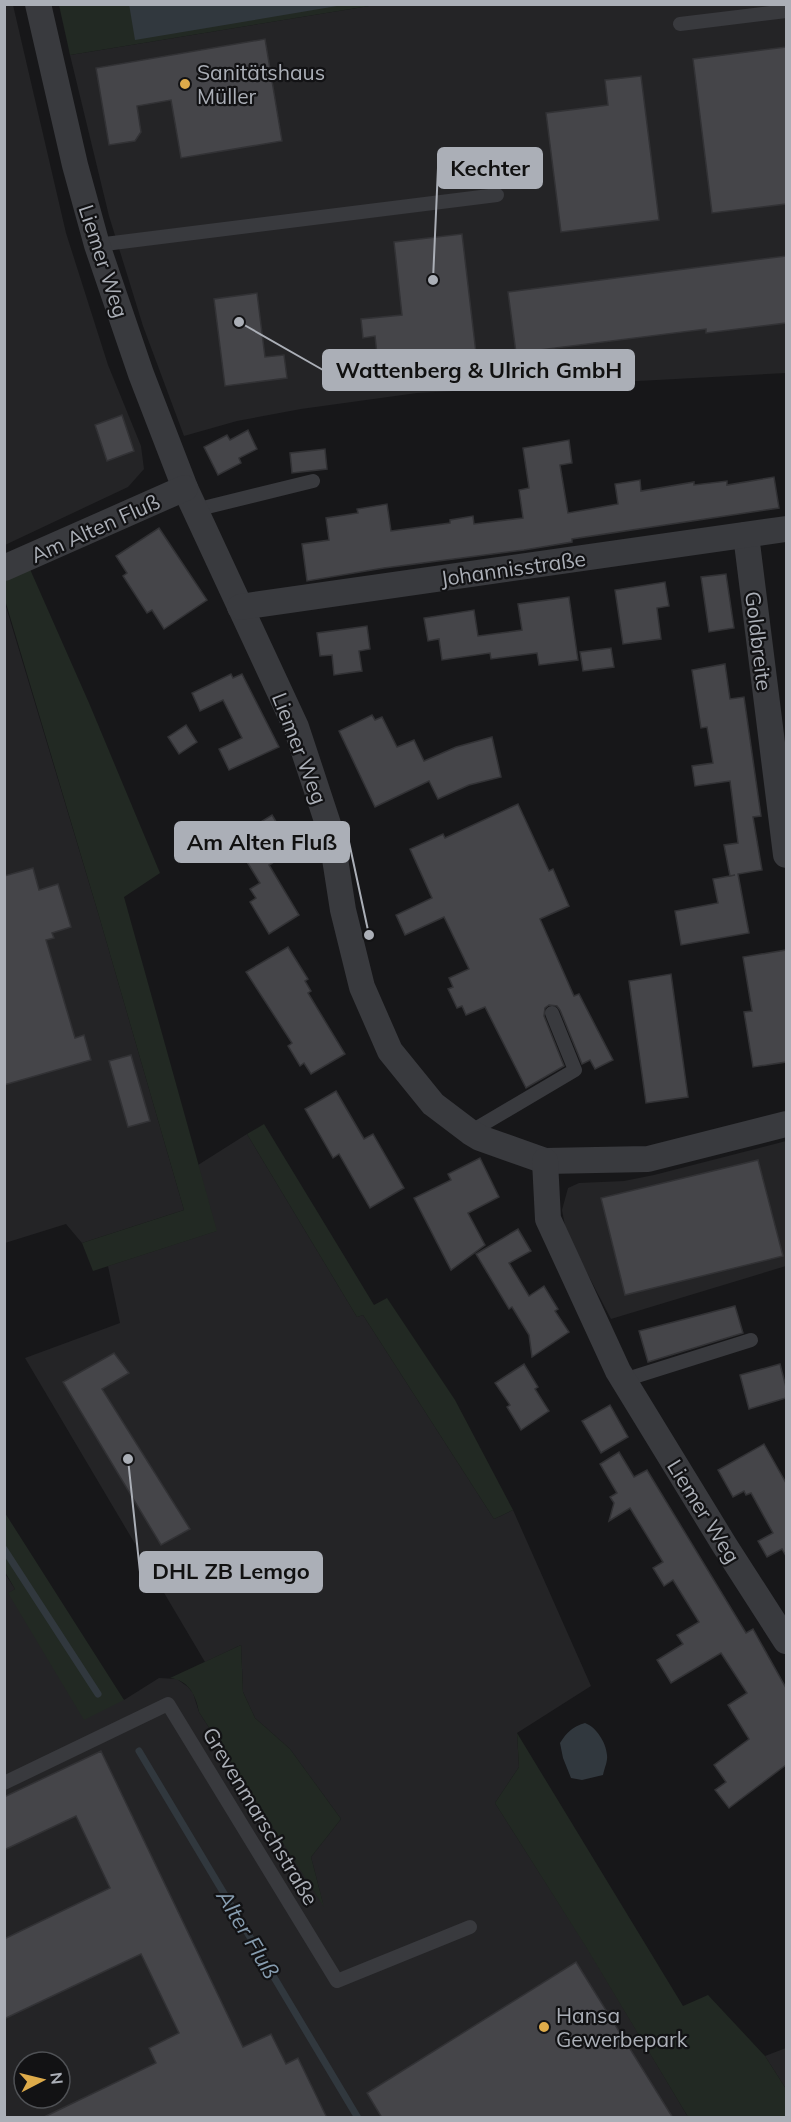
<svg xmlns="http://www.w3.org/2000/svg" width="791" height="2122" font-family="Mulish,sans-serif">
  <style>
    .built { fill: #242426; fill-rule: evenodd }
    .green { fill: #222923 }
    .water { fill: #31383e }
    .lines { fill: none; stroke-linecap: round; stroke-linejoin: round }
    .stream { stroke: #31383e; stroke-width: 7 }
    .building { fill: #454549; stroke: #323235; stroke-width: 1.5 }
    .lane { stroke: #393a3e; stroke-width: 14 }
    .street { stroke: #393a3e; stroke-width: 26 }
    .poi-dot { fill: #deab4a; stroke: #121214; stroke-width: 2 }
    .labels { text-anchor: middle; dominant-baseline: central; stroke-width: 4.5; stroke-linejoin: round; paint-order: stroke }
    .poi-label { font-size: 21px; fill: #abafb7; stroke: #121214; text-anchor: start }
    .street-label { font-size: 21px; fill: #abafb7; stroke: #121214 }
    .water-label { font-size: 22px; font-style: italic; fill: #869caf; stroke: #121214 }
    .leader { fill: none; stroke: #abafb7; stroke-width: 2 }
    .callout-dot { fill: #abafb7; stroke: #121214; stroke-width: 2 }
    .callout { fill: #abafb7; stroke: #abafb7; stroke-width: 2 }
    .callout-label { font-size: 22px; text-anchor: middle; font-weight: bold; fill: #111 }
  </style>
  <rect width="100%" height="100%" fill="#171719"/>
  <g class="built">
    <polygon points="4,5 13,5 66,233 108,365 141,446 144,469 128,487 5,545"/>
    <polygon points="375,5 786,5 786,373 417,393 301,409 237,421 184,436 143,326 109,216 70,55"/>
    <polygon points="4,600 99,916 184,1210 82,1243 66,1224 5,1243"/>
    <path d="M247 1134 357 1317 363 1315 494 1519 513 1510 591 1686 517 1733 519 1767 495 1803 586 1946 688 2117H5L4 1572 15 1589 9 1593 124 1700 159 1678 177 1679 188 1687 193 1693 199 1712 323 1904 311 1857 341 1819 290 1749 255 1718 243 1692 241 1645 205 1662 25 1358 120 1323 108 1266 216 1231 198 1165ZM24 2062H60V2098H24Z"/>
    <polygon points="786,1141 786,1266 611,1319 573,1246 565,1226 562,1210 568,1188 579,1183 624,1181 654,1175"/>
    <polygon points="786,2048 786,2089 765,2056"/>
  </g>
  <g class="green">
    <polygon points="59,5 375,5 70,55"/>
    <polygon points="29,567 89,703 160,873 124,897 217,1231 93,1271 82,1243 184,1210 99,916 5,600 5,580"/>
    <polygon points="264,1124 374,1305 387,1298 455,1400 513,1510 494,1519 363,1315 357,1317 247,1134"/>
    <polygon points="5,1513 124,1700 84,1720 8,1593 15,1589 5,1572"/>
    <path d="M241 1645 243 1692 255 1718 290 1749 341 1819 311 1857 324 1907 199 1712C196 1696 189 1680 170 1678Z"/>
    <polygon points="517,1733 683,2006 708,1995 765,2056 786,2089 786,2117 688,2117 586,1947 495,1803 519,1767"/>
  </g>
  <g class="water">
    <polygon points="129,4 343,4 343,5 135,40"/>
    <path d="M585 1723C596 1727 606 1742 607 1755 608 1761 604 1769 603 1775L582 1780 571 1778 563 1758 560 1743C567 1732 572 1727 585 1723Z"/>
  </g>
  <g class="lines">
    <g class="stream">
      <polyline points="4,1549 98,1694"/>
      <polyline points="139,1751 358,2118"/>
    </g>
  </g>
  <g class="building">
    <polygon points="265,39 282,141 181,158 171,100 137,106 141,132 135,141 109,145 96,68"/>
    <polygon points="786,47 786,204 712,213 693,59"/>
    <polygon points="641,76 659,220 561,232 546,113 608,105 605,80"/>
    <polygon points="462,234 476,353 378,364 375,336 363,338 361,319 402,315 394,242"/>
    <polygon points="786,256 786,323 706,333 706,329 516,353 508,292"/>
    <polygon points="257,293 265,357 284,355 287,378 225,386 214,299"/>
    <polygon points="122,415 134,451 107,461 95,425"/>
    <polygon points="248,430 257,449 239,458 241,463 218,475 204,447 227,435 230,440"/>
    <polygon points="569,440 572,463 560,465 568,513 618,504 615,484 640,480 641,491 694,482 694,485 727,481 727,485 774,477 779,508 572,539 572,542 524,550 384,568 307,581 302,544 329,540 326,518 358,513 357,509 387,504 391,531 450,523 450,520 473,516 474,524 523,518 519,490 529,488 523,448"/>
    <polygon points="325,449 327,469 292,473 290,453"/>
    <polygon points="159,528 207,600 164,629 152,610 147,613 123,576 127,573 116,556"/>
    <polygon points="726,574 734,628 709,632 701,577"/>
    <polygon points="665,582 669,606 657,608 661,639 623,644 615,590"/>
    <polygon points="569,597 578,660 539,665 537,653 491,659 490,653 442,660 439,639 428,641 424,618 474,610 478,636 522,630 518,604"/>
    <polygon points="367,626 370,649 359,651 362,671 334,675 332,655 320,656 317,633"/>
    <polygon points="611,648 614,667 583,671 580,652"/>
    <polygon points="725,664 730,699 744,697 761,816 753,817 762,870 738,874 749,933 681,945 675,911 718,903 713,879 735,875 730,876 724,845 738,843 730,781 695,786 692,766 713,763 707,727 701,728 692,670"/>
    <polygon points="231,674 233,678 242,674 279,747 229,770 219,749 242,738 223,700 200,711 192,693"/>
    <polygon points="372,715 375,720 382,717 397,747 414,740 424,761 456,747 492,737 501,777 469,785 438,799 429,781 375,807 339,731"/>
    <polygon points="186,725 197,742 179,754 168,737"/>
    <polygon points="518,804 549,871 553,869 569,906 540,919 574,996 579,994 613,1060 595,1069 590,1060 582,1064 560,1010 557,1006 549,1005 545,1008 544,1016 564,1066 526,1088 485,1007 466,1015 462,1006 457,1008 448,989 453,987 449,978 469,969 444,917 405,935 396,915 432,898 410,849 443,834 445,838"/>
    <polygon points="272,815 293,850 269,865 299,915 269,934 250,902 256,898 250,889 260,883 233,839"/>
    <polygon points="33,868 39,890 58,884 71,927 52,933 54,938 46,940 75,1038 84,1035 91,1060 4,1085 4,876"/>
    <polygon points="288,947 308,979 305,981 311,991 308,993 345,1054 311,1074 304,1063 300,1066 288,1046 292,1043 246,972"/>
    <polygon points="786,950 786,1062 753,1067 744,1012 752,1011 743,957"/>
    <polygon points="671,974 688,1097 646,1103 629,981"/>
    <polygon points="131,1055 150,1121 128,1127 109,1061"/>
    <polygon points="336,1091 364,1139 373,1134 404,1188 370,1208 339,1154 333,1158 305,1109"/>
    <polygon points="480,1158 499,1197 468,1213 485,1245 451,1270 414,1198 451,1180 448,1174"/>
    <polygon points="758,1160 783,1256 625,1295 601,1198"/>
    <polygon points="518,1229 531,1251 509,1263 529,1296 544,1286 558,1309 555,1311 569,1332 532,1357 529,1335 512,1307 509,1309 476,1254"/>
    <polygon points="735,1306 743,1333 648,1362 639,1331"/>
    <polygon points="114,1353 129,1373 102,1389 190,1529 161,1545 63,1382"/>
    <polygon points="524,1364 538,1387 535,1389 549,1411 521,1430 507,1407 510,1405 495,1383"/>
    <polygon points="780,1364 786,1387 786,1398 749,1409 740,1375"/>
    <polygon points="610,1405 628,1437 601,1453 582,1421"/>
    <polygon points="764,1444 786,1483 786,1556 782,1549 767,1557 758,1541 773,1533 751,1493 746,1495 744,1491 733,1497 718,1470"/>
    <polygon points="619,1452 634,1477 647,1470 746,1633 753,1629 786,1688 786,1765 729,1808 715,1790 726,1782 714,1765 749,1739 728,1705 747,1693 721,1653 671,1683 657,1660 683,1644 677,1635 699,1622 673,1580 664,1586 653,1568 663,1562 630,1508 609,1521 614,1503 610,1497 617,1493 600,1464"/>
    <polygon points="101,1751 243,2047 271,2034 286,2064 298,2058 327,2118 42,2118 156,2063 149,2048 179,2033 141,1954 4,2019 4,1939 110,1888 76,1816 4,1850 4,1797"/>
    <polygon points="576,1962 673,2118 382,2118 367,2093"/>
  </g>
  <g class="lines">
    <g class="lane">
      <polyline points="680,24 786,11"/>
      <polyline points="97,245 497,195"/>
      <polyline points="195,510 313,481"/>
      <polyline points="470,1132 575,1070 552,1013"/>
      <polyline points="624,1380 751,1340"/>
      <polyline points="4,1783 168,1704 337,1981 470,1927"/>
    </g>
    <g class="street">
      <polyline points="38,4 75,165 97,245 141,374 185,488 296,727 331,833 343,910 362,987 390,1051 433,1104 470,1132 480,1138 545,1161 648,1159 786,1124"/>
      <polyline points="746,535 786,855"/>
      <polyline points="4,568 185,488"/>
      <polyline points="240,607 786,529"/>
      <polyline points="545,1161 548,1219 618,1371 725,1546 786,1641"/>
    </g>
  </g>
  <g class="poi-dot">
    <circle cx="185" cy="84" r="6"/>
    <circle cx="544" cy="2027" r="6"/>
  </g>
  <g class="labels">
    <g class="poi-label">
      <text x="197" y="72">Sanitätshaus<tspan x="197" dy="24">Müller</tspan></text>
      <text x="556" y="2015">Hansa<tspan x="556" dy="24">Gewerbepark</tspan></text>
    </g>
    <g class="street-label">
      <text transform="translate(104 261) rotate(72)">Liemer Weg</text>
      <text transform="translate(95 528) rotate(-24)">Am Alten Fluß</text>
      <text transform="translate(513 568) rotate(-8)">Johannisstraße</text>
      <text transform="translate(759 641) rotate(83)">Goldbreite</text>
      <text transform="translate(300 748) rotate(69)">Liemer Weg</text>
      <text transform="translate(704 1511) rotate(58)">Liemer Weg</text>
      <text transform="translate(261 1816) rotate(59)">Grevenmarschstraße</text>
    </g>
    <g class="water-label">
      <text transform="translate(248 1934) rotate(59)">Alter Fluß</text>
    </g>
  </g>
  <path class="leader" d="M433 280L438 168M239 322L323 370M369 935L349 842M128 1459L140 1572"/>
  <g class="callout-dot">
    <circle cx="433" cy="280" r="6"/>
    <circle cx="239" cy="322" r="6"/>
    <circle cx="369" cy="935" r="6"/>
    <circle cx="128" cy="1459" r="6"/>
  </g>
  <g class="callout">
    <rect x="438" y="148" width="104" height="40" rx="6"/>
    <rect x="323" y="350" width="311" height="40" rx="6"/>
    <rect x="175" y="822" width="174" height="40" rx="6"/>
    <rect x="140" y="1552" width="182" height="40" rx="6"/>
  </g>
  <g class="callout-label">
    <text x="490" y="176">Kechter</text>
    <text x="479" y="378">Wattenberg &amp; Ulrich GmbH</text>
    <text x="262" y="850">Am Alten Fluß</text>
    <text x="231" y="1579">DHL ZB Lemgo</text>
  </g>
  <rect width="791" height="2122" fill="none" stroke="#abafb7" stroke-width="12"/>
  <g transform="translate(42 2080) rotate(83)"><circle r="28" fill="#121214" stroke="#4f5155" stroke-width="1.5"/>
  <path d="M0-4.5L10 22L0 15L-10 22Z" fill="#deab4a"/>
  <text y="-9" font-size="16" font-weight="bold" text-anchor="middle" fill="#abafb7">N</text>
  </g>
</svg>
